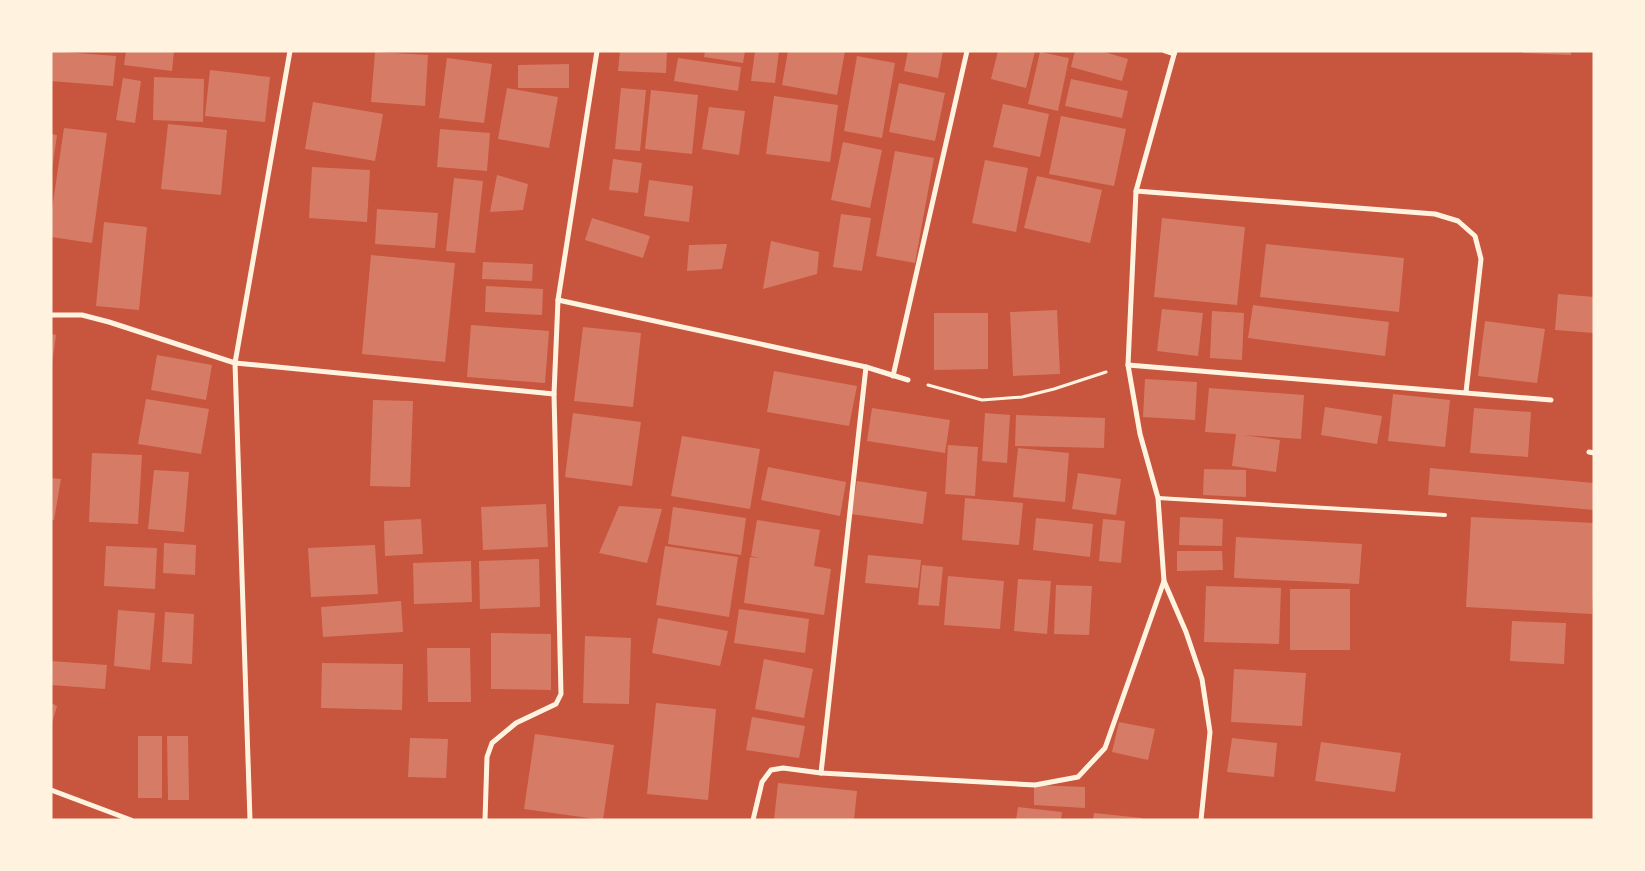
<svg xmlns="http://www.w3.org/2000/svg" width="1645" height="871" font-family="Inter,sans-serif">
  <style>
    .building { fill: #d67c66 }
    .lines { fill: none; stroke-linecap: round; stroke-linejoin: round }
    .path { stroke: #fff3e0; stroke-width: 3 }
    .service { stroke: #fff3e0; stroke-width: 4 }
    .minor { stroke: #fff3e0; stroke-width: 5 }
  </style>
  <rect width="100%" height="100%" fill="#c8553d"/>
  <g class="building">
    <polygon points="51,51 116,56 113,86 51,81"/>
    <polygon points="126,51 174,51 172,71 124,65"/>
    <polygon points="620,51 667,51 666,73 618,71"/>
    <polygon points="705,51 745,51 743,63 704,57"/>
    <polygon points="755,51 779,51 775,83 751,81"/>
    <polygon points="788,51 845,51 837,95 782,85"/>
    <polygon points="908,51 943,51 938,78 904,71"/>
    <polygon points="998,51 1035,51 1026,88 991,79"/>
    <polygon points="1075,51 1101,51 1128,59 1122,81 1071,67"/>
    <polygon points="1523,51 1571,51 1571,55 1523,53"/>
    <polygon points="375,52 428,55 425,106 371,102"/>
    <polygon points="1040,52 1069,58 1058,111 1028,104"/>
    <polygon points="857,56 895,63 882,138 844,131"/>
    <polygon points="447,58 492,64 484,123 439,118"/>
    <polygon points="678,58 741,67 738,91 674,81"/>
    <polygon points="569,64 569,88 518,88 518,65"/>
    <polygon points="210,70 270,77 265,122 205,116"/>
    <polygon points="154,77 204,79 203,122 153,120"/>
    <polygon points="123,78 141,81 135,123 116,120"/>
    <polygon points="1071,79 1128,91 1122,118 1065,106"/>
    <polygon points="899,83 945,93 935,141 889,132"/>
    <polygon points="507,88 558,97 549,148 498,139"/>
    <polygon points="621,88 646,90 640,151 615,149"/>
    <polygon points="651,90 698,95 692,154 645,149"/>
    <polygon points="774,96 838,105 830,162 766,154"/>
    <polygon points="313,102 383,114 375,161 305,149"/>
    <polygon points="1003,104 1049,114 1040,157 993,147"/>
    <polygon points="709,107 745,111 739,155 702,149"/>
    <polygon points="1061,116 1126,129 1114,186 1049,174"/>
    <polygon points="168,124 227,130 221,195 161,189"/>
    <polygon points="64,128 107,133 92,243 51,237 51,216"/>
    <polygon points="440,129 490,133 487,171 437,167"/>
    <polygon points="51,134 57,135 52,169 51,168"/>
    <polygon points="843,142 882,150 870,208 831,200"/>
    <polygon points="895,151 934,158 915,263 876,256"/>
    <polygon points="613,159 642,163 638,193 609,190"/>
    <polygon points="985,160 1028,168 1016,232 972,223"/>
    <polygon points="312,167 370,170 367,222 309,218"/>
    <polygon points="497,175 528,184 523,210 490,212"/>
    <polygon points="1037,176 1102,190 1090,243 1024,228"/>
    <polygon points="454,178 483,181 475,253 446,251"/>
    <polygon points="649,180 693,186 689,222 644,216"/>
    <polygon points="377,209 438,213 435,248 375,244"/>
    <polygon points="841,214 871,218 862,271 833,267"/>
    <polygon points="592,218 650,236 643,258 585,240"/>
    <polygon points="1162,218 1245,227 1237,305 1154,297"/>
    <polygon points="104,222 147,227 139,310 96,306"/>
    <polygon points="771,241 819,252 817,274 763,289"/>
    <polygon points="727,244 722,269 687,271 689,245"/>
    <polygon points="1266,244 1404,258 1399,312 1260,297"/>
    <polygon points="371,255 455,263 445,362 362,354"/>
    <polygon points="483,262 533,264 532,281 482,279"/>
    <polygon points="486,286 543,289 542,315 485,312"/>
    <polygon points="1558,294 1594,297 1594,333 1555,330"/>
    <polygon points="1253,305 1389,322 1385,356 1248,338"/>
    <polygon points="1162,309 1203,313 1198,356 1157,351"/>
    <polygon points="1057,310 1060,374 1013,376 1010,312"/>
    <polygon points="1212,311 1244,313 1242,360 1210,358"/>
    <polygon points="934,313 988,313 988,369 934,370"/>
    <polygon points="1485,321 1545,329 1537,383 1478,376"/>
    <polygon points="471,325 549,331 545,383 467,377"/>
    <polygon points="583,327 641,333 633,407 574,401"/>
    <polygon points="51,334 56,335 52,364 51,364"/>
    <polygon points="157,355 212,365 206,400 151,390"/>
    <polygon points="774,371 857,386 849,426 767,412"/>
    <polygon points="1145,379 1197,382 1195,420 1143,417"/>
    <polygon points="1209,388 1304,395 1301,439 1243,435 1280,440 1276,472 1232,466 1236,434 1205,432"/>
    <polygon points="1393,394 1450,400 1445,447 1388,441"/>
    <polygon points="146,399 209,409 201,454 138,444"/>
    <polygon points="373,400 413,401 410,487 370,486"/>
    <polygon points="1325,407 1382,416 1377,444 1321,435"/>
    <polygon points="872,408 950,420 945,453 867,441"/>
    <polygon points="1474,408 1531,412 1528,457 1470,453"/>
    <polygon points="573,413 641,422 632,486 565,477"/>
    <polygon points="985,413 1010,415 1007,463 982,461"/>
    <polygon points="1016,415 1105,418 1104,448 1015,446"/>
    <polygon points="682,436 760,449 750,509 671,496"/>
    <polygon points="948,445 978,447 975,496 945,494"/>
    <polygon points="1018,448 1069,453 1065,502 1013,497"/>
    <polygon points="92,453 142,455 138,524 89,522"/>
    <polygon points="768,467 846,482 840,516 761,500"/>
    <polygon points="1430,468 1594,483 1594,510 1428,495"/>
    <polygon points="1204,469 1246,470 1246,497 1203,495"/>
    <polygon points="154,470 189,472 184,532 148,529"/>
    <polygon points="1078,473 1121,479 1116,515 1072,509"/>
    <polygon points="51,478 61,479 54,520 51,519"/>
    <polygon points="857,481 927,492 923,524 851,514"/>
    <polygon points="965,498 1023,503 1019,545 962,540"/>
    <polygon points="546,504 548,547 483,550 481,507"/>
    <polygon points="619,506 662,509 647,563 599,553"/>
    <polygon points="673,507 746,518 741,555 668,544"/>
    <polygon points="1180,517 1223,519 1222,546 1179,545"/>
    <polygon points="1471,517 1594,523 1594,575 1592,614 1466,607"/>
    <polygon points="1036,518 1093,524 1090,557 1033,550"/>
    <polygon points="421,519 423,554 385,556 384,521"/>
    <polygon points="1103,519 1125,521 1121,563 1099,561"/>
    <polygon points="757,520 820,530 814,566 831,569 824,615 744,603 750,557 759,558 751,556"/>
    <polygon points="1236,537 1362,544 1359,584 1234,578"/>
    <polygon points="164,543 196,545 195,575 163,573"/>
    <polygon points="375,545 378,594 311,597 308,548"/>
    <polygon points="106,546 157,548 155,589 104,586"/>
    <polygon points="665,546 738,557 729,617 656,605"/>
    <polygon points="1177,551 1222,551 1223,570 1177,571"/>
    <polygon points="868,555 921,560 918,588 865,583"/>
    <polygon points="539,559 540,607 480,609 479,561"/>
    <polygon points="471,561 472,602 414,604 413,563"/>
    <polygon points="922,565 943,567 939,606 918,605"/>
    <polygon points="948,576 1004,581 1000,629 944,625"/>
    <polygon points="1018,579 1051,581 1047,634 1014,631"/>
    <polygon points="1056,585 1092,586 1089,635 1054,634"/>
    <polygon points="1206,586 1281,588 1279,644 1204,642"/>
    <rect x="1290" y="589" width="60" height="61"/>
    <polygon points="401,601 403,632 323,637 321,607"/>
    <polygon points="739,609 809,619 805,653 734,643"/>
    <polygon points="118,610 155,613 150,670 114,666"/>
    <polygon points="165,612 194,614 192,664 162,662"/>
    <polygon points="658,618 728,631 720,666 652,653"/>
    <polygon points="1512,621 1566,623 1564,664 1510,661"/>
    <polygon points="491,633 551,634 551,690 491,689"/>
    <polygon points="585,636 631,638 629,704 583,703"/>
    <polygon points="427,648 470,648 471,702 428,702"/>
    <polygon points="764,659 813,669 804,718 755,709"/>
    <polygon points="51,661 107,665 105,689 51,685"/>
    <polygon points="322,663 403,664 402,710 321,708"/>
    <polygon points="1234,669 1306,673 1302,726 1231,722"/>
    <polygon points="51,703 57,706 52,723 51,723"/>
    <polygon points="656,703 716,709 708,800 647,794"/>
    <polygon points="752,717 805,726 799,758 746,750"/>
    <polygon points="1119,722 1155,729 1148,760 1112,752"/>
    <polygon points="535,734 614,745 603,820 524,809"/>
    <rect x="138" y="736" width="24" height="62"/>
    <polygon points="167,736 188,736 189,800 168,800"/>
    <polygon points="410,738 448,739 446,778 408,777"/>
    <polygon points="1232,738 1277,743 1274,777 1227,772"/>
    <polygon points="1321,742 1401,753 1395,792 1315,781"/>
    <polygon points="778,783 857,791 854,820 774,820"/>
    <polygon points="1034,785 1085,787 1085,808 1034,805"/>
    <polygon points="1018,807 1062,812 1061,820 1016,820"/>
    <polygon points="1094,813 1142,818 1142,820 1093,820"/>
  </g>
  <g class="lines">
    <polyline class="path" points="928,385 982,400 1022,397 1054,389 1106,372"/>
    <polyline class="service" points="1158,498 1445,515"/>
    <g class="minor">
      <polyline points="1165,51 1174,54"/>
      <polyline points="1175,51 1136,191 1128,365 1140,434 1158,498 1164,581 1186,632 1202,679 1210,732 1201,820"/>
      <polyline points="1136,191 1435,214 1458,221 1475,236 1481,259 1466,392"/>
      <polyline points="558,300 866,367 908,380"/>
      <polyline points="51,315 82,315 109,322 235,363 554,394"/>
      <polyline points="1128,365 1551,400"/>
      <polyline points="893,376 967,51"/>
      <polyline points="1589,452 1594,453"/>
      <polyline points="821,773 866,367"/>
      <polyline points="51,790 131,820"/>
      <polyline points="250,820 235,363 290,51"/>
      <polyline points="485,820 487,757 492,743 516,723 556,704 561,694 554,394 558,300 597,51"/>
      <polyline points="753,820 762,782 771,770 783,768 821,773 1035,785 1078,777 1105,748 1164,581"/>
    </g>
  </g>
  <rect width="1645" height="871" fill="none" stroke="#fff3e0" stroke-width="105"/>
</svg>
